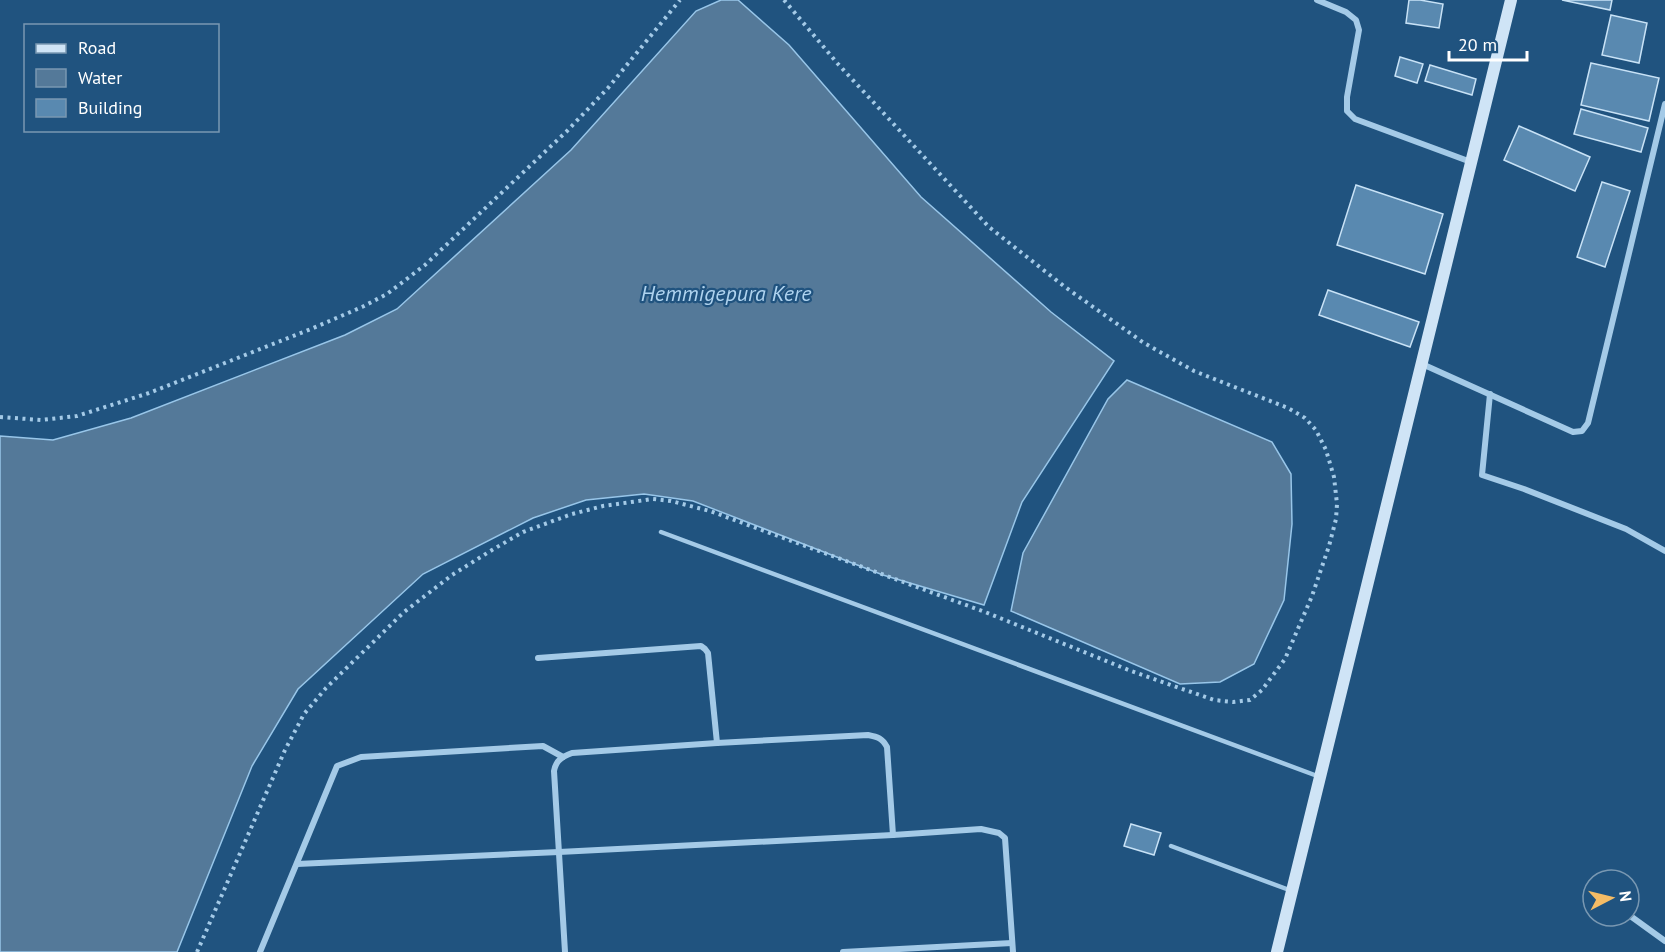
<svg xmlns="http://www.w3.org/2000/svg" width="1665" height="952" font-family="'PT Sans',sans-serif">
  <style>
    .water { fill: #547999; stroke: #98c6e9; stroke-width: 1.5 }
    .building { fill: #5989b0; stroke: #c8e2f6; stroke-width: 1.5 }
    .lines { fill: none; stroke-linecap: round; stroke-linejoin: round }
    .path { stroke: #a4cae7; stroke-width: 4; stroke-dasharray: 3 4.5; stroke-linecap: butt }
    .lane { stroke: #a4cae7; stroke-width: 4.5 }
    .street { stroke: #a4cae7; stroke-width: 6 }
    .secondary { stroke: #cfe4f6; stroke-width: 12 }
    .labels { text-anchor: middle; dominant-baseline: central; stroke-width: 4.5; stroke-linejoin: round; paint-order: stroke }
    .water-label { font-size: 22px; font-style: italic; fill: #afd3ef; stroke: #20537f }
  </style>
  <rect width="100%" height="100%" fill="#20537f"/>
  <g class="water">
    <polygon points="721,0 738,0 789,45 921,197 1051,312 1114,361 1022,502 984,605 883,575 693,501 644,494 586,500 533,518 423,574 298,689 252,766 177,952 0,952 0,436 53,440 131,418 345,335 397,309 571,150 696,11"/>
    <polygon points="1127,380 1272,442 1291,474 1292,524 1284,600 1254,664 1220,682 1180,684 1011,611 1023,553 1108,399"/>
  </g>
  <g class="building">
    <polygon points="1409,0 1420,0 1443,4 1439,28 1406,23"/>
    <polygon points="1562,0 1612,0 1610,10"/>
    <polygon points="1611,15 1647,23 1639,63 1602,55"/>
    <polygon points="1400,57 1423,64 1417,83 1395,76"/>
    <polygon points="1591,63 1659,78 1649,121 1581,105"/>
    <polygon points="1430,65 1476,79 1472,95 1425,81"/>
    <polygon points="1581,109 1648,128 1641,152 1574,134"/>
    <polygon points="1519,126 1590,157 1575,191 1504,160"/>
    <polygon points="1602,182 1630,191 1605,267 1577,257"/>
    <polygon points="1356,185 1443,214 1425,274 1337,245"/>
    <polygon points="1328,290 1419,322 1410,347 1319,315"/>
    <polygon points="1131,824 1161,833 1154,855 1124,846"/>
  </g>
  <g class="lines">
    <g class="path">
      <polyline points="0,417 41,420 77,416 149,393 311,329 362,307 387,294 425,265 567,131 608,88 680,0"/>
      <polyline points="197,952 285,750 304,714 326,688 404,612 452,575 492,550 523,532 572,514 603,506 653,499 671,501 710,511 985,612 1131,671 1214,700 1233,702 1250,700 1262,690 1285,659 1312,596 1329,546 1336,519 1337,504 1334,477 1326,450 1316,430 1305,418 1288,408 1194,371 1144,343 1065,287 989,227 838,64 784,0"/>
    </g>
    <g class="lane">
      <polyline points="661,532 1320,777"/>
      <polyline points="1171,846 1292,891"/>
    </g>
    <g class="street">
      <polyline points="1317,0 1346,12 1356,20 1359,30 1347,97 1347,111 1355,119 1471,162"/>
      <polyline points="1422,364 1573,432 1582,431 1588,423 1665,104"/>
      <polyline points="1490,394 1482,475 1524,489 1626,529 1665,551"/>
      <polyline points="538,658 701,646 705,649 708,653 717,743"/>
      <polyline points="297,864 559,852 893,835 981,829 999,833 1005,838 1013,952"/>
      <polyline points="1629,915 1665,941"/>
      <polyline points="260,952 337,766 361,757 543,746 563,757"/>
      <path d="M565 952 554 771C556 760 562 757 572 753L717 743 868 735C878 737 882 738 887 747L893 835"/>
      <polyline points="843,952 1012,943"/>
    </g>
    <polyline class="secondary" points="1277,952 1511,0"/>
  </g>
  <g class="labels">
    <g class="water-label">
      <text x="726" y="293">Hemmigepura Kere</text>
    </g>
  </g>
  <rect x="24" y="24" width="195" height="108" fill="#20537f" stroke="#7998b2" stroke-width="1.5"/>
  <rect x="36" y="44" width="30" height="9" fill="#cfe4f6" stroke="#7998b2" stroke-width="1.5"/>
  <text x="78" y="54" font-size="18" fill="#ffffff">Road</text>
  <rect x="36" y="69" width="30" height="18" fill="#547999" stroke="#7998b2" stroke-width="1.5"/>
  <text x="78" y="84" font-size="18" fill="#ffffff">Water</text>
  <rect x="36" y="99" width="30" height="18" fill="#5989b0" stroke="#7998b2" stroke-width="1.5"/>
  <text x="78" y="114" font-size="18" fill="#ffffff">Building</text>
  <g transform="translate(1611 898) rotate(83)"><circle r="28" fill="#20537f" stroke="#7998b2" stroke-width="1.5"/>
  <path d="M0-4.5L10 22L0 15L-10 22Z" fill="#f5bc65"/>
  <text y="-9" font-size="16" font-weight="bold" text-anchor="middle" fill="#ffffff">N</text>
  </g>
  <path d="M1449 51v9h78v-9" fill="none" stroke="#ffffff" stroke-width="3"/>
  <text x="1458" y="51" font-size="18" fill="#ffffff" stroke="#20537f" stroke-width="4.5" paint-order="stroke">20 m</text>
</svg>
